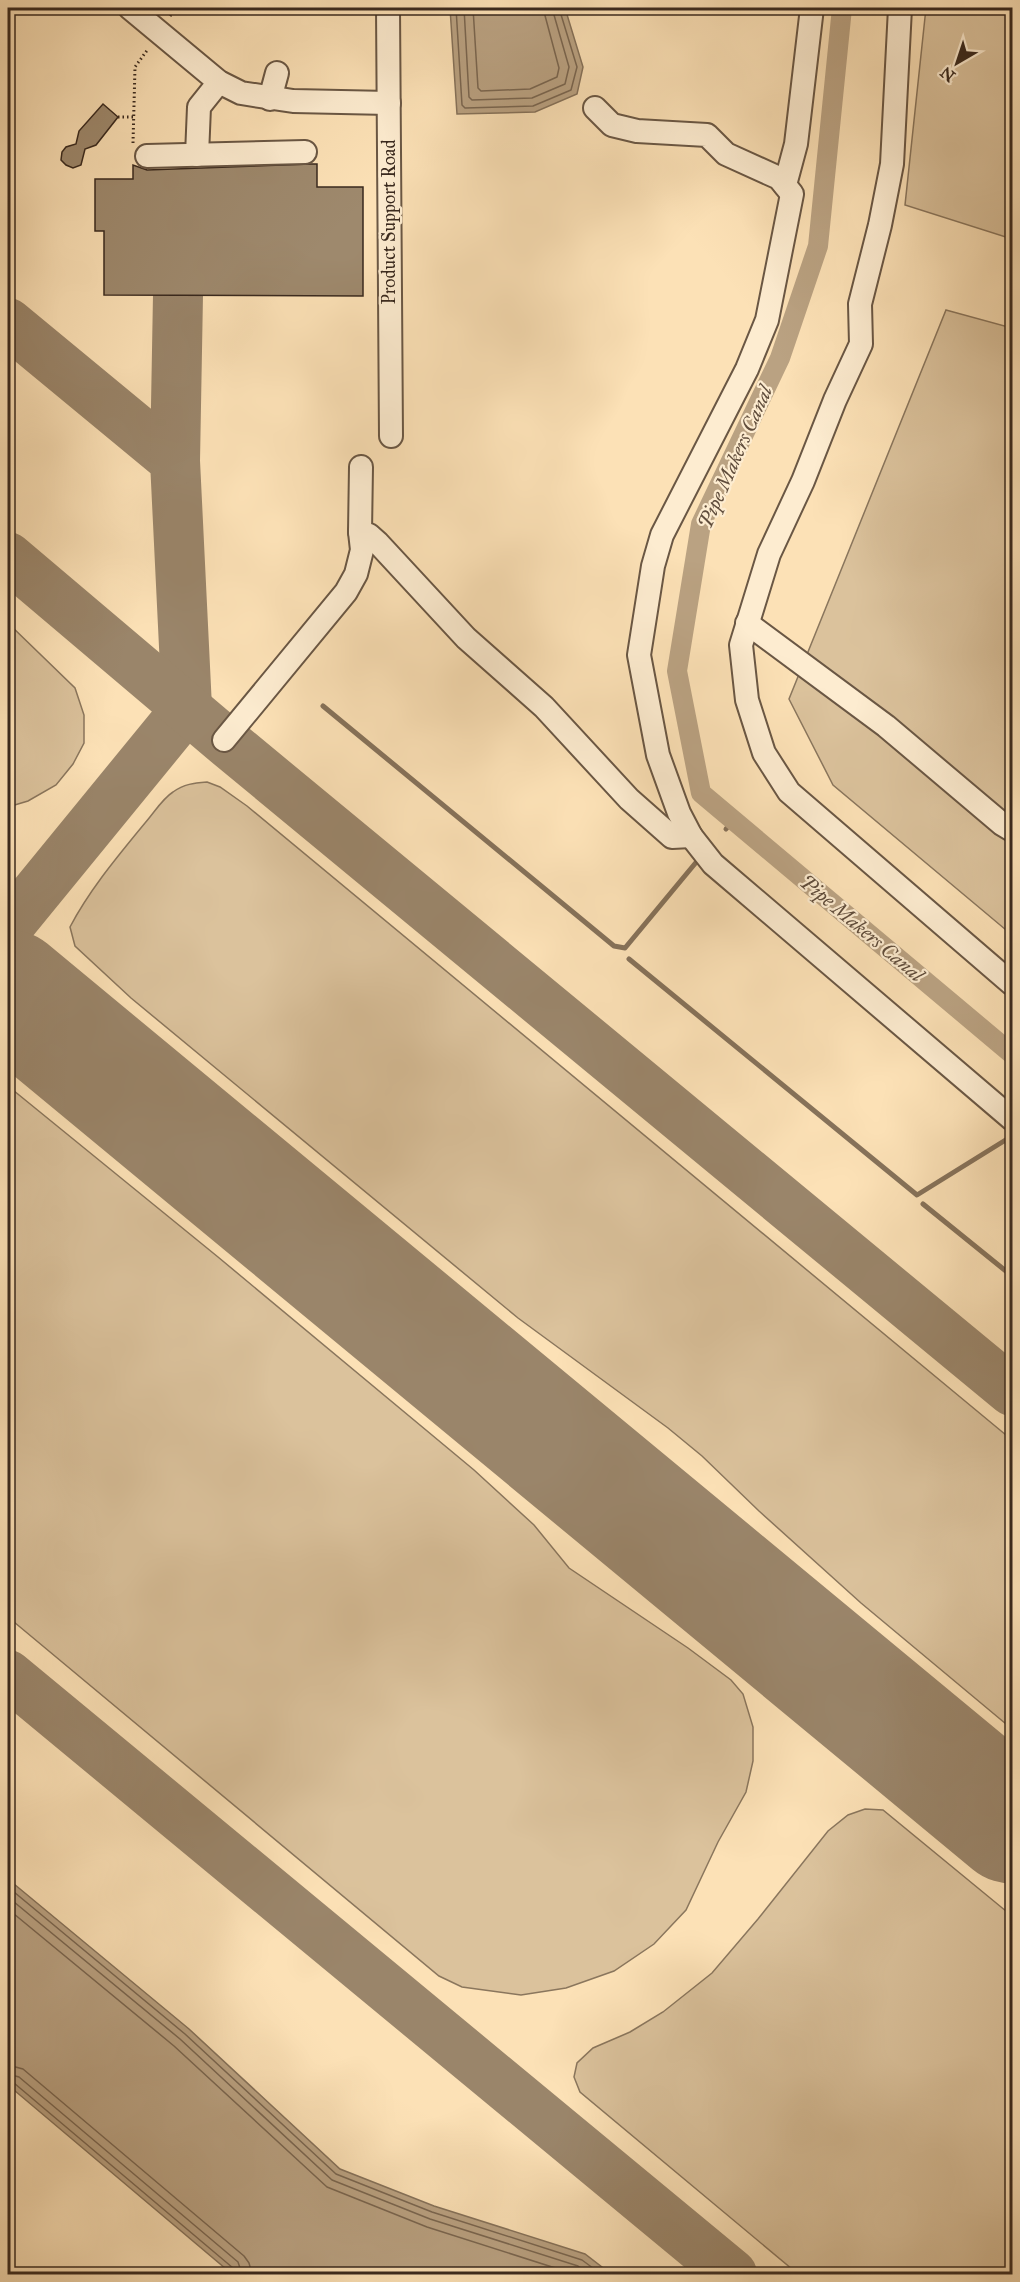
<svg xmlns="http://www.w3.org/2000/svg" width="1020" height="2282" font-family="'IM FELL Great Primer',serif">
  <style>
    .green { fill: #dbc29c; stroke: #8a765d; stroke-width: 1.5 }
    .water { fill: #baa282; stroke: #86725a; stroke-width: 1.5 }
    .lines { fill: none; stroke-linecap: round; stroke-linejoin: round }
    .shore { stroke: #7a6650; stroke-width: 1.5 }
    .stream { stroke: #86725a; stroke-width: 5 }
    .canal { stroke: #baa282; stroke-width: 20 }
    .taxiway { stroke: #9a856a; stroke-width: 50 }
    .runway { stroke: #9a856a; stroke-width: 123 }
    .building { fill: #9e896d; stroke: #39291e; stroke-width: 1.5 }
    .minor-casing { stroke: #6a5744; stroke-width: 26 }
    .path { stroke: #39291e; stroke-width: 3; stroke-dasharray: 1.5 3; stroke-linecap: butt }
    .minor { stroke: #fdecd0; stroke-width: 22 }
    .labels { text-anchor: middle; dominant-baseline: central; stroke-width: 4.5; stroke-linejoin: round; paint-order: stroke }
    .street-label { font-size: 18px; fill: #39291e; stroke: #fdecd0 }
    .water-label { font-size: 20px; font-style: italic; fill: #604d3c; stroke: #fdecd0 }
  </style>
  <rect width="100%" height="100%" fill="#fce1b6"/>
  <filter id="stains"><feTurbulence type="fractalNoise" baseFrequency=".00333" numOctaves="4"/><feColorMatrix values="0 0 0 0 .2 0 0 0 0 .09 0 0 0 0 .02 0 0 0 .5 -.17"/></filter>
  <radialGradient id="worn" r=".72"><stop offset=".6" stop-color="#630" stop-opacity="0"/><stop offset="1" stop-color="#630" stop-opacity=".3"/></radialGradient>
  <g class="green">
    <polygon points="926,8 1012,8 1012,239 905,205"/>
    <polygon points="946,310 1012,328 1012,935 833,785 789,699"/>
    <polygon points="8,623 75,688 84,715 84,743 73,764 56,785 28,801 8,807"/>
    <path d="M207 782 220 787 247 806 1012 1440V1729L861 1603 759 1511 702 1456 668 1428 518 1318 131 998 75 946 70 927C90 889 118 856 145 823 154 813 162 799 173 792 184 784 194 783 207 782Z"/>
    <polygon points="8,1086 218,1257 474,1470 534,1525 569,1568 688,1648 731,1680 743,1694 753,1727 753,1761 746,1792 718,1842 686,1910 654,1944 614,1971 566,1988 521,1995 462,1987 439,1976 8,1617"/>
    <polygon points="865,1809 883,1810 1012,1916 1012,2274 798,2274 580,2092 574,2077 577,2063 593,2048 630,2032 663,2012 712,1973 758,1919 828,1831 848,1815"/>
  </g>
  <g class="water">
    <polygon points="450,8 565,8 583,67 577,94 535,112 457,114"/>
    <polygon points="8,1879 189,2029 340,2169 434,2206 585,2254 611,2274 232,2274 8,2085"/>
  </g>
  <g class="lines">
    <g class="shore">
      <polyline points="456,8 462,105 465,108 533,106 571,90 577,67 559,8"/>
      <polyline points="464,8 469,97 472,100 532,98 565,84 569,67 552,8"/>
      <polyline points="473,8 478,88 481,91 530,89 557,77 559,68 543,8"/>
      <polyline points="8,1887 185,2034 336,2174 432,2212 582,2260 601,2274"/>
      <polyline points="8,1897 180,2039 332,2180 430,2219 578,2266 589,2274"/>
      <polyline points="8,1909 174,2046 327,2187 427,2227 574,2274"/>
      <polyline points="8,2065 23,2069 244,2256 249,2263 252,2274"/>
      <polyline points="8,2074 19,2077 238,2262 242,2274"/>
      <polyline points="8,2081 14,2083 233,2268 235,2274"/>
    </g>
    <g class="stream">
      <polyline points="323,706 614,946 625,948 698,860"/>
      <polyline points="726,829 733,820"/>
      <polyline points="629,959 917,1195 1012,1136"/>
      <polyline points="923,1204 1012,1276"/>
    </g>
    <polyline class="canal" points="842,8 818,246 780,358 701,524 677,671 701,793 1012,1054"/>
    <g class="taxiway">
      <polyline points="8,323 175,461 187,708 8,927"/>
      <polyline points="175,461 178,295"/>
      <polyline points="8,557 224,740 1012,1391"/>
      <polyline points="8,1675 732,2274"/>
    </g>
    <polyline class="runway" points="8,991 1012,1822"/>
  </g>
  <g class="building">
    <polygon points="103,104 118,117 96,145 85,149 81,165 73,168 66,165 61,160 62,152 66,147 76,144 79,131"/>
    <polygon points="311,164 317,164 317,187 363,187 363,296 104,295 104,231 95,231 95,179 133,179 133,165 147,170"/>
  </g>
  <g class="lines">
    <g class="minor-casing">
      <g id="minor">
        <polyline points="130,8 219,82 241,93 293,101 389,103"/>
        <polyline points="388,8 391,436"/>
        <polyline points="900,8 892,164 880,225 860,304 861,344 835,400 803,481 769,554 741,645 747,700 764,753 789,792 1012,984"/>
        <polyline points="270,99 277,73"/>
        <polyline points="595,108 612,125 637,131 707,135 726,154 779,178 792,194 767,320 747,369 662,535 653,566 639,655 658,755 679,813 691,836 713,864 1012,1119"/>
        <polyline points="197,155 199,107 219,82"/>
        <polyline points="147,156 305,152"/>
        <polyline points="785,185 796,144 812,8"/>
        <polyline points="360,532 369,535 378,543 466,638 544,707 629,799 672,837 691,836"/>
        <polyline points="747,623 886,726 1002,824 1012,830"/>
        <polyline points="224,740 346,592 356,574 362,550 360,532 361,467"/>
      </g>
    </g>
    <g class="path">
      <polyline points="170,16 176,8"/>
      <polyline points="118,117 134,117"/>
      <polyline points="133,143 135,67 148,49"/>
    </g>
    <use href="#minor" class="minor"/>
  </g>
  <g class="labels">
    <g class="street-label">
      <text transform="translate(389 222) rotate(-90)">Product Support Road</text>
    </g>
    <g class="water-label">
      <text transform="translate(735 457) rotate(-66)">Pipe Makers Canal</text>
      <text transform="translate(862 928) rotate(40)">Pipe Makers Canal</text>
    </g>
  </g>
  <rect width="1020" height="2282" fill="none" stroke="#fce1b6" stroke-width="30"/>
  <rect x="9" y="9" width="1002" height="2264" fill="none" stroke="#39291e" stroke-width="3"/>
  <rect x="15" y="15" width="990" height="2252" fill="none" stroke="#39291e" stroke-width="1.5"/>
  <g transform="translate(957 63) rotate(219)" stroke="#fdecd0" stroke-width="4.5" paint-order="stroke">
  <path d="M0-4.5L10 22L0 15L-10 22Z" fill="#39291e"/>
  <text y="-9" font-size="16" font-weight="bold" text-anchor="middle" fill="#39291e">N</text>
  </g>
  <rect width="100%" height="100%" filter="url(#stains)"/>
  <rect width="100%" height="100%" fill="url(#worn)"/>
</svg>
